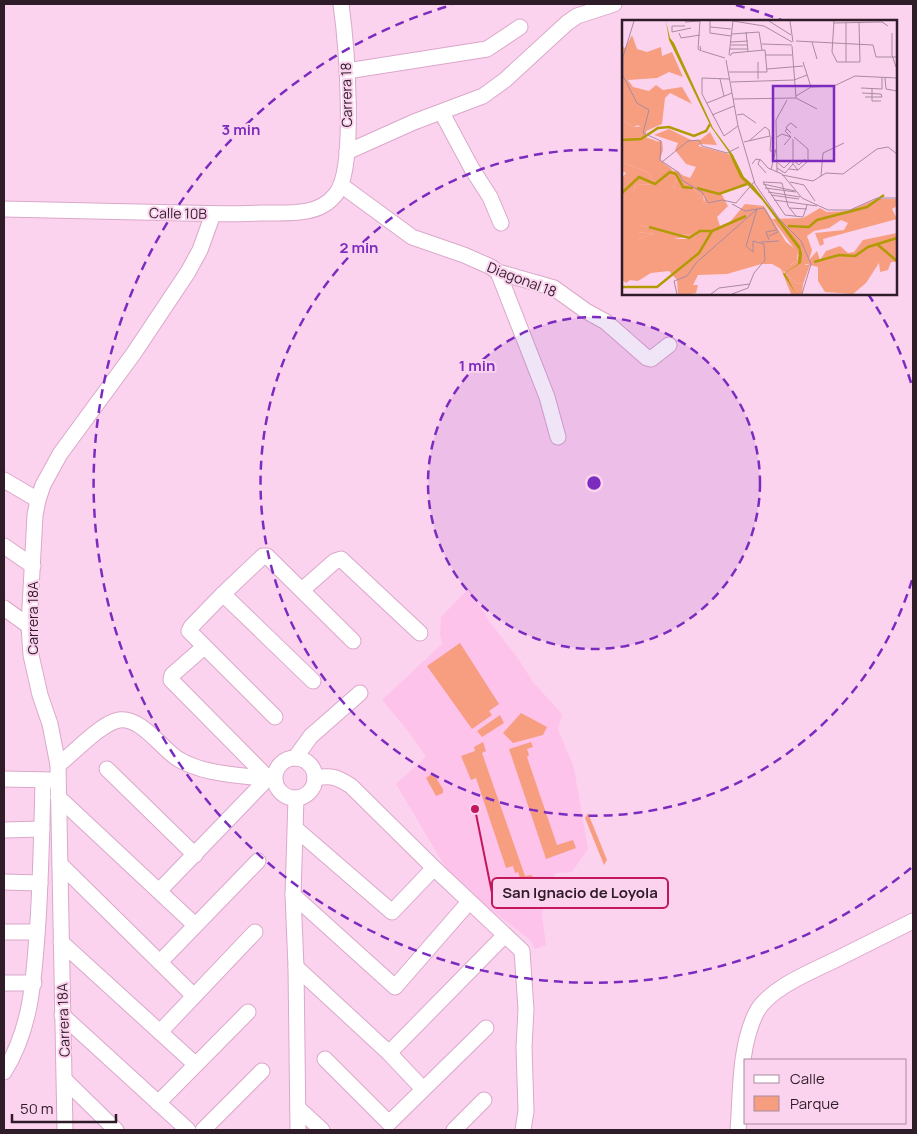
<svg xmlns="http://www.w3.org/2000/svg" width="917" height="1134" font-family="Manrope,sans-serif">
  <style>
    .built { fill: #fdc3eb }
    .green { fill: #f79e81 }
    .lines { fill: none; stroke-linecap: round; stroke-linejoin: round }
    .minor-casing { stroke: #daa8ca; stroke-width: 17 }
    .minor { stroke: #fff; stroke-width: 15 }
    .ring { fill: none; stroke: #7b2cbf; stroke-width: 2.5; stroke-dasharray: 9 6 }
    .labels { text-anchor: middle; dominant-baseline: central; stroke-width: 4; stroke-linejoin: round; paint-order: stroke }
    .street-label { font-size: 14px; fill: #2f1c29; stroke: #fcd3ee }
    .inset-river { fill: none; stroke: #b19a03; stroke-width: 2.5 }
    .inset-road { fill: none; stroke: #aa8a9f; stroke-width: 1 }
    .view { fill: #7b2cbf; fill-opacity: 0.15; stroke: #7b2cbf; stroke-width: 2.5 }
    .inset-edge { fill: none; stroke: #2f1c29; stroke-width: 2.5 }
    .centre { fill: #7b2cbf; stroke: #fcd3ee; stroke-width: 2.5 }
    .ring-label { font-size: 15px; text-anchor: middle; font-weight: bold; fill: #7b2cbf; stroke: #fcd3ee; stroke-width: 4; stroke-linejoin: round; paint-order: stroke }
    .leader { fill: none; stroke: #c2185b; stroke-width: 2 }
    .callout-dot { fill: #c2185b; stroke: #fcd3ee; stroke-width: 2 }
    .callout { fill: #fcd3ee; stroke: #c2185b; stroke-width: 2 }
    .callout-label { font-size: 15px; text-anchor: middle; font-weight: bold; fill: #2f1c29 }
  </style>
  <rect width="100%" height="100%" fill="#fcd3ee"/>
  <polygon class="built" points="469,588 490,622 519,660 533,682 562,714 558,729 574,768 588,849 572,872 556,873 545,893 542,915 546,945 535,949 530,940 453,880 396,784 426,757 408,731 382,700 442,644 440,634 441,617"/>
  <g class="green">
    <polygon points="460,643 499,704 489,711 492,715 472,729 427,666"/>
    <polygon points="521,713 547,727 543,735 513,743 503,733"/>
    <polygon points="500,715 504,723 482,737 477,731"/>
    <polygon points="483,742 486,751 482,753 525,876 531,875 533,877 521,881 518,872 515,873 513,866 506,868 476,778 471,780 461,756 475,751 474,747"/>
    <polygon points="531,742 533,747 527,749 529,755 527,757 557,845 573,840 576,848 546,859 509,749"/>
    <polygon points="433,773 443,789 443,793 436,796 426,778"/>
    <polygon points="588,813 607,860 604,865 585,818"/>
  </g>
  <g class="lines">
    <g class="minor-casing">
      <g id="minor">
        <polyline points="347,71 487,49 520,27"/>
        <polyline points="442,113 472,169 490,197 501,223"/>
        <polyline points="347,152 414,122 483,96 505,80 567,23 577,16 614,4"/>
        <polyline points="341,185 412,237 464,255 491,267 498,272 554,288 586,311 606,322 647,358 651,359 669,345"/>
        <path d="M4 209C64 210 125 212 186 213 211 214 236 214 261 213 276 213 292 214 307 211 318 209 329 203 336 194 357 168 346 40 341 4"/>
        <polyline points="498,272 547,397 558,437"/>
        <polyline points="4,480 38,500"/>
        <polyline points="4,546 33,566"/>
        <polyline points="302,590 335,561 341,559 420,633"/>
        <polyline points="223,594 313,681"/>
        <polyline points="4,608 29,626"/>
        <polyline points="275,717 189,631 191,627 223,594 263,556 267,556 353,641"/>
        <circle cx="295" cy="778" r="20"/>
        <polyline points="295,758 311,736 360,693"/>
        <path d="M58 765C73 754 101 723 119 720 141 717 161 748 178 759 205 775 240 775 270 779"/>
        <polyline points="107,769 195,855"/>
        <path d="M315 778C332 775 337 777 351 786L434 868 522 951 526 1009 524 1047 526 1111 523 1130"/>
        <polyline points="4,779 52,780"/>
        <polyline points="58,797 195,925"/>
        <polyline points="296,798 293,895 296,967 298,1130"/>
        <polyline points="296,829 392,912 434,868"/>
        <polyline points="4,830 42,829"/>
        <polyline points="60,864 194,996"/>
        <polyline points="4,882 40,883"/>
        <polyline points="159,891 268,778 171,680 172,675 204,647"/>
        <polyline points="293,895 395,987 469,902"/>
        <polyline points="4,932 37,932"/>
        <polyline points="61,942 195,1064"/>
        <polyline points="160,962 258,861"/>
        <polyline points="296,967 389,1053 423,1089"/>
        <polyline points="4,983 34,983"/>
        <polyline points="62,1015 188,1130"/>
        <polyline points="160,1032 255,932"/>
        <polyline points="389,1053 505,935"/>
        <polyline points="325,1059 389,1123 486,1028"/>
        <path d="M4 1072C33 1026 34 974 38 921 41 874 42 827 43 780"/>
        <polyline points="65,1080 116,1130"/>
        <polyline points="158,1103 248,1012"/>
        <polyline points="298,1108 322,1130"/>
        <polyline points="65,1130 58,765 50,724 40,695 31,655 29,626 34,534 35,515 38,500 43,485 60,454 134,353 188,272 200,250 213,214"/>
        <polyline points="203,1130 262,1071"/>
        <polyline points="454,1130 484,1100"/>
        <path d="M738 1130C741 1092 739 1048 756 1013 769 987 816 970 841 957 865 945 889 933 913 921"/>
      </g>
    </g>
    <use href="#minor" class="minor"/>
  </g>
  <circle cx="594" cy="483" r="166" fill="#7b2cbf" fill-opacity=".12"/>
  <g class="ring">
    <circle cx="594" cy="483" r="166"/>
    <path d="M912 580A333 333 0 1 1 623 151M868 294A333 333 0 0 1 912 386"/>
    <path d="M911 868A499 499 0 1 1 452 5M736 5A499 499 0 0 1 781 20"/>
  </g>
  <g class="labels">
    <g class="street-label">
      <text transform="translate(346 95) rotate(-91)">Carrera 18</text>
      <text transform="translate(178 213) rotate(1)">Calle 10B</text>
      <text transform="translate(522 279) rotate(21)">Diagonal 18</text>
      <text transform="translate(32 618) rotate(-90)">Carrera 18A</text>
      <text transform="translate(63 1020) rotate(-92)">Carrera 18A</text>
    </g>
  </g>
  <g transform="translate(622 20)">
    <rect width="275" height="275" fill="#fcd3ee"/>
    <path d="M10 15 15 29 25 32 39 27 40 36 50 32 61 57 47 52 35 58 6 60 11 67 27 71 34 65 41 70 60 67 70 84 48 73 43 78 40 104 24 111 16 105 12 107 0 100V26L3 28ZM47 109 69 120H78L88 112 95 125 79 124 76 126 107 134 124 164 99 173 106 186 95 197 98 206 108 202 123 184 142 186 164 222 176 231 175 241 168 245H187L189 242 181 264 174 263 165 254 162 258 163 252 150 241 105 254 76 255 71 265H76L74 273 69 274H56L55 260 47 251 29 253 16 261 8 260 4 263 0 260V181L11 172 14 165 32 164 27 153 0 142V135L28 122 40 121 41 130 38 140 51 150 47 151 55 159 51 167 59 170 67 166 80 176 76 179 82 187 90 184 82 183 83 176 61 161 57 154 68 158 74 147 64 144 53 130 56 123 32 115ZM16 205 58 214 74 215 66 219H16L32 214 16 212Z" fill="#f79e81" fill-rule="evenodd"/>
    <path d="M0 100 12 107 26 106 23 117 35 121 0 135ZM0 142 27 153 32 164 14 165 10 174 0 181V158L4 153 0 151ZM41 150 56 151 64 159 58 155 61 161 81 172 82 183 96 184 86 188 78 186 76 179 80 176 67 166 61 171 51 167 55 159 49 155 42 157ZM255 179H275V186L270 189 275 199 201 219 202 224 198 226 193 213 222 210 226 203 219 200 207 208 192 211 185 216 190 230 187 240 195 231 198 240 204 231 218 226 226 233 232 232 241 220 275 213V242H269L266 250 258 252 257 243 244 263 231 274 203 272 196 261V247L184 244 174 254H170L167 246 175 241 177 235 150 199 181 198 198 188 205 192 226 191ZM16 205 58 214 76 215 21 224 16 219 32 214 16 212ZM89 216 92 220 86 233 72 240 64 254 55 253 64 237ZM143 241H150L161 249 163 258 165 254 174 263 181 264 180 274H169L159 249 150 244H141Z" fill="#f79e81"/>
    <path d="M44 1 48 18 52 23 91 108 111 135 122 157 131 165 178 226 180 234 179 243 163 253 174 274 161 254 176 244 177 230 140 180 118 157 106 131 89 107 47 20Z" fill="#b19a03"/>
    <path class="inset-river" d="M0 120 19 119 36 108 47 107 72 116 84 111 88 104M75 168 97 174 125 164M0 173 17 157 33 164 48 152 54 154 61 167 71 168M166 206 187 207 195 200 245 187 262 175M27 207 67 218 78 211H90M256 225 275 241M192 242 217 235 233 236 246 227 275 218M0 267H35L77 233 90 211 124 196"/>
    <path class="inset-road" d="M12 1 1 37V56L15 83 27 90 21 113 39 121 38 140 56 152 61 161 80 172 86 183 100 180 114 183 132 162M78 1 76 29 79 31 78 26M88 1V13L109 16M111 1 142 6 170 22M147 1 169 15M168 1 171 22M212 1 210 32 215 42H238L237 2M63 2 78 1M211 3 260 2 266 6M63 6H50V12L69 8M88 7 109 9M124 12 126 31M57 13 59 18 78 15M270 13V35L274 47M110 14 137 12 140 30M174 21 251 25 254 37H275M109 22 126 21M190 22 195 39M140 24 170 25M109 25H126M170 26 174 78M108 29H126M80 31 103 38M107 35 111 1M144 35H170M104 40 116 106 133 164 158 200 179 221 189 244 180 274M136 42V59M181 42 189 67M224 42V2M145 49 181 46M107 52H145L143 30 110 33 108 36M233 56 275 58M263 58 264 69 275 71M98 59 102 76M107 59 80 58V74L102 116 116 106M109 62 172 60 185 55M239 68 260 69V57M250 69V81H259M240 73 259 74 260 77M174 76 189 67 212 66 233 56M243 77H260M174 78 195 89M111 79 174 78M85 83 110 73M90 95 112 86M115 95 121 94 134 103M169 113 164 108 166 105 169 103 175 108M149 117 148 131H153M155 117 160 114 169 117M171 119V144L176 150M127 121 143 107 147 110 148 117M122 122 148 116M162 125 169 117 163 111 165 109M138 139 136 144 144 153M171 140 177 145 183 139M40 142 66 121 77 120 80 126 105 133 117 127M156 143 162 148 169 141M130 144 134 139 139 140 146 148 160 154 180 178 206 190H228L255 178H275M155 148 163 153 171 144M167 149 176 150 186 141V129L172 117M149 150 154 129M155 152 154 100 165 80M160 155 191 161 204 153 221 154 255 129 266 127 275 134M199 156 201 133 222 123M168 162 182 165 193 181M160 163 141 162 163 195 181 197 185 185M160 163 166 186 174 196M141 164 173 171M143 168 174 172M146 172 178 177M149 175 177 179M152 180 195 186M110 184 123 191 135 189M167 188 185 189M135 189 142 188 156 212 147 216M147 220 144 212 154 210M139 222 157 221M55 274 52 261 65 256 74 243 134 190M89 274 97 268 128 264M110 274 126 268 132 253 143 240 142 224 131 221V232L124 226 135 189"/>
    <path class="view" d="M151 66H212V141H151Z"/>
    <rect width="275" height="275" class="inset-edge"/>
  </g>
  <circle cx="594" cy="483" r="8" class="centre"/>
  <g class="ring-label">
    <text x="241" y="135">3 min</text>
    <text x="359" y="253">2 min</text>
    <text x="477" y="371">1 min</text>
  </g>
  <path class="leader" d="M475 809L492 893"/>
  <circle class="callout-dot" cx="475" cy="809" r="5"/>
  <rect class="callout" x="492" y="878" width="176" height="30" rx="5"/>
  <g class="callout-label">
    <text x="580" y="898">San Ignacio de Loyola</text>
  </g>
  <rect width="917" height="1134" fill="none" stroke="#2f1c29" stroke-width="10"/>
  <rect x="744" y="1059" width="162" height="65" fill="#fcd3ee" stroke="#aa8a9f"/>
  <rect x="754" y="1075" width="25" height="8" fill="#ffffff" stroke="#aa8a9f"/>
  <text x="790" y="1084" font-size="15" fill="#2f1c29">Calle</text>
  <rect x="754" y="1096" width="25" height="15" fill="#f79e81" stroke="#aa8a9f"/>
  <text x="790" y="1109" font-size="15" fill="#2f1c29">Parque</text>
  <path d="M12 1114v8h104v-8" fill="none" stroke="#2f1c29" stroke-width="2.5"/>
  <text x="20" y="1114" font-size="15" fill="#2f1c29" stroke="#fcd3ee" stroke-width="4" paint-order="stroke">50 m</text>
</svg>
